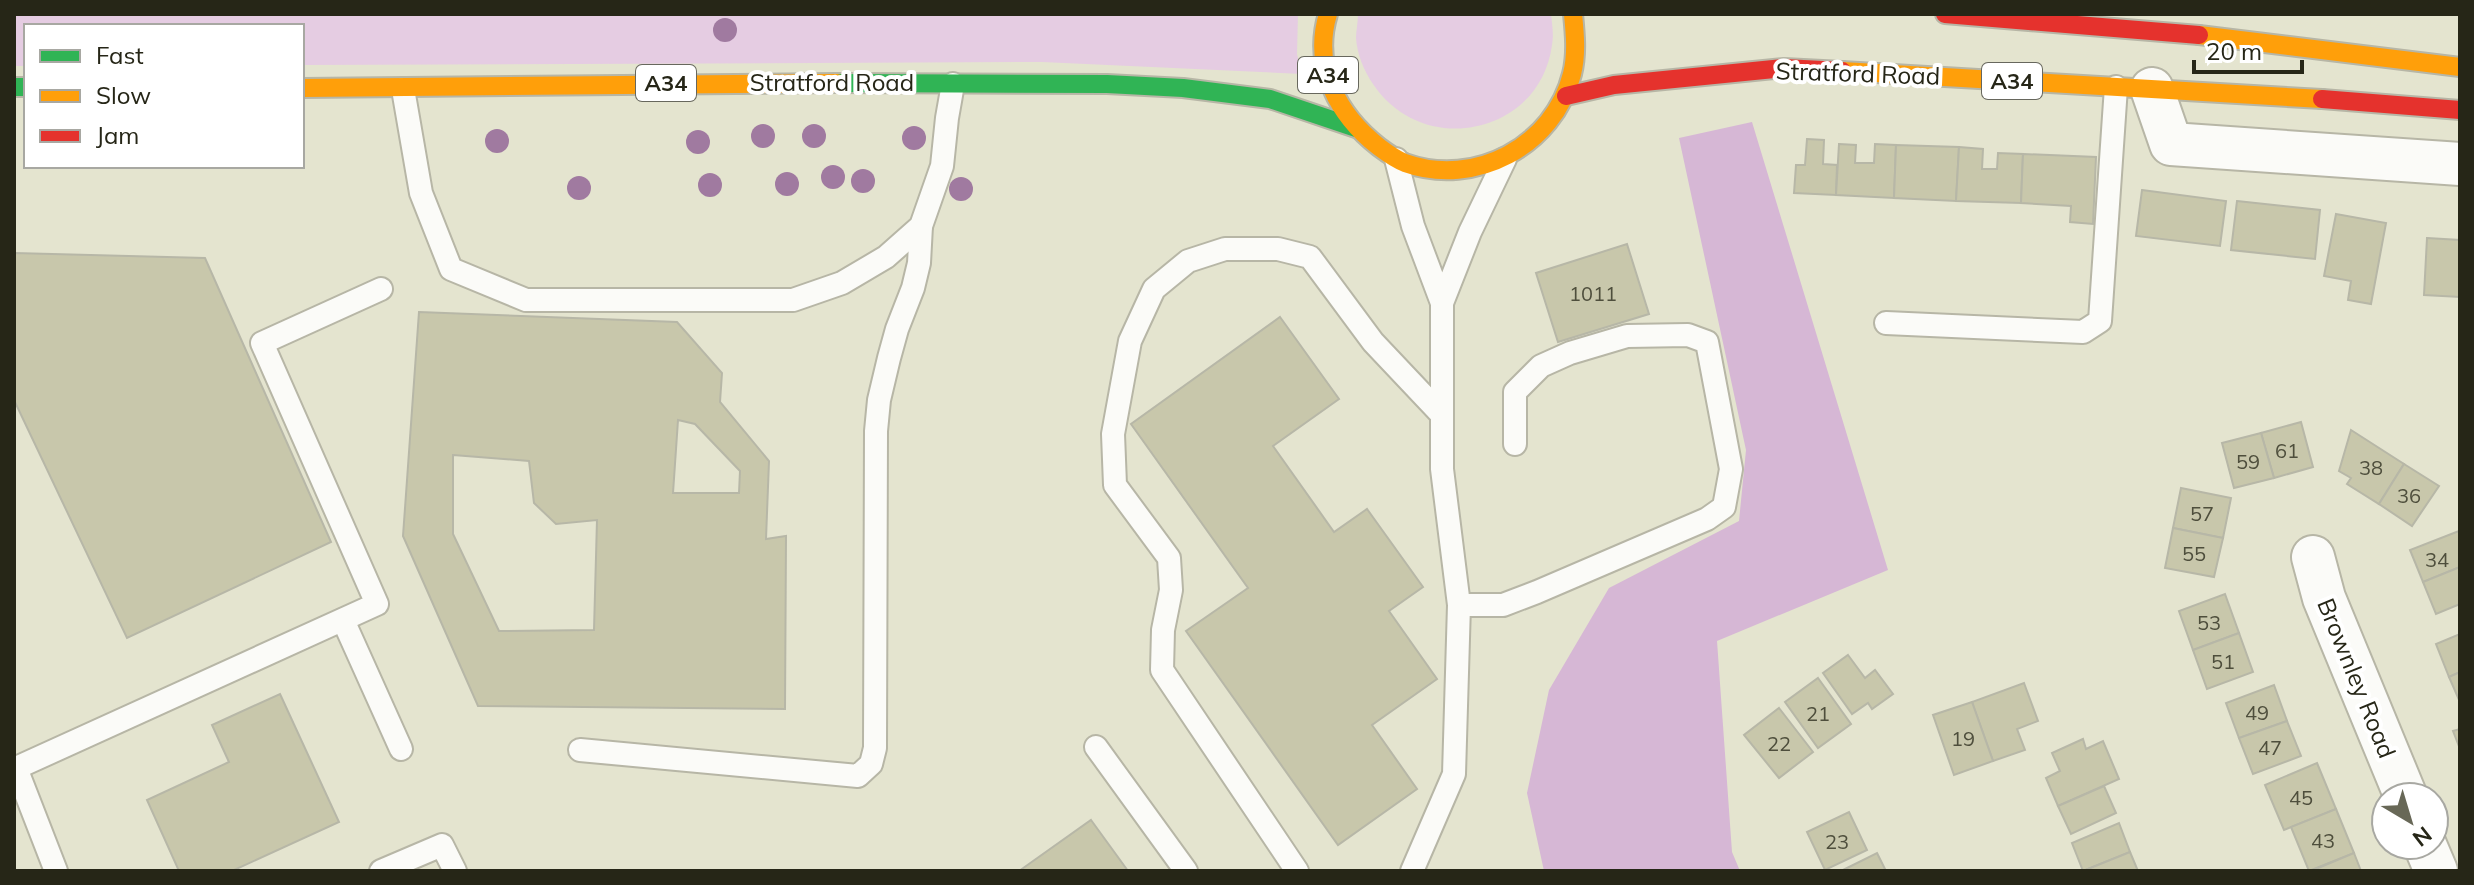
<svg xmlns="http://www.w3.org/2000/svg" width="2474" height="885" font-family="Mulish,sans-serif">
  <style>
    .green { fill: #e5cce2 }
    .forest { fill: #d6b7d5 }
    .building { fill: #c8c7ab; stroke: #b7b7a7; stroke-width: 2; fill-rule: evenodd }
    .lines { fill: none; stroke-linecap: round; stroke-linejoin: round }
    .lane-casing { stroke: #b7b6a6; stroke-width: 26 }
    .street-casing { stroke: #b7b6a6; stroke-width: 46 }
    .fast-casing { stroke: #b7b6a6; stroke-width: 22 }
    .slow-casing { stroke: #b7b6a6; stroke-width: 22 }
    .jam-casing { stroke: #b7b6a6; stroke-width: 22 }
    .lane { stroke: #fbfbf8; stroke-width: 22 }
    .street { stroke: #fbfbf8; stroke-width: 42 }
    .fast { stroke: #30b455; stroke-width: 18 }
    .slow { stroke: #ff9f0a; stroke-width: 18 }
    .jam { stroke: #e5322d; stroke-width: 18 }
    .tree { fill: #a07aa0 }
    .labels { text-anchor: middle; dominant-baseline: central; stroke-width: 8; stroke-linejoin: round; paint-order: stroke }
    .number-label { font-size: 20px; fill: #4e4e3c }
    .shield { fill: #fff; stroke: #67675d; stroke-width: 2 }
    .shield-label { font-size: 22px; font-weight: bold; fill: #262617 }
    .street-label { font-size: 24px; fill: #262617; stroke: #fff }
  </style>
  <rect width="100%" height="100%" fill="#e4e4cf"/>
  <g class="green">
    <polygon points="14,14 1298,14 1297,54 1302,74 1042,62 302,65 302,26 26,26 26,66 14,66"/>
    <path d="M1358 14H1551C1552 24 1554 35 1552 45 1540 135 1423 159 1373 84 1364 71 1357 54 1356 38 1356 31 1358 22 1358 14Z"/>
  </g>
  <polygon class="forest" points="1752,122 1888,570 1717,641 1732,852 1740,871 1544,871 1527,793 1549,690 1609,588 1739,521 1746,450 1679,138"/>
  <g class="building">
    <polygon points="1807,139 1824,140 1823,164 1837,165 1836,195 1794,193 1796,165 1805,165"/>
    <polygon points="1839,144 1856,145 1855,163 1874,163 1875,144 1896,145 1894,198 1836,195"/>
    <polygon points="1896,145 1959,147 1956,201 1894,198"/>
    <polygon points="1959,147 1983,149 1982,169 1997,169 1998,153 2023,154 2021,203 1956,201"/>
    <polygon points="2023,154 2096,157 2093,224 2070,222 2071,206 2021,203"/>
    <polygon points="2142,190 2226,201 2220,246 2136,236"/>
    <polygon points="2237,201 2320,210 2315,259 2231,250"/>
    <polygon points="2336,214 2386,223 2371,304 2348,300 2351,281 2324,276"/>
    <polygon points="2427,238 2460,240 2460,297 2424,295"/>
    <polygon points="1627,244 1649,314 1558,342 1536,273"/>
    <polygon points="14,253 205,258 331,542 127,638 14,400"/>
    <path d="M419 312 677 322 722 373 720 402 769 461 766 539 786 536 785 709 478 706 403 536ZM678 420 695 424 740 471 739 493H673ZM453 455 529 461 534 503 556 524 597 520 594 630 499 631 453 534Z"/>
    <polygon points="1280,317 1339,399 1273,446 1334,532 1367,509 1423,587 1389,611 1437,679 1372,725 1417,789 1338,845 1186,631 1248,588 1131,424"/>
    <polygon points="2301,422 2313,467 2274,478 2261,433"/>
    <polygon points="2351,430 2404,464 2379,504 2347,484 2351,478 2339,471"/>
    <polygon points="2261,433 2274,478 2234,488 2222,443"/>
    <polygon points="2404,464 2439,486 2412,526 2379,504"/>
    <polygon points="2181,488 2231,498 2223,538 2173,528"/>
    <polygon points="2173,528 2223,538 2214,577 2165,568"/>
    <polygon points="2459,531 2460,567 2423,582 2410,550"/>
    <polygon points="2460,567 2460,604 2436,614 2423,582"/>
    <polygon points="2225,594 2239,633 2193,650 2179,611"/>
    <polygon points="2239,633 2253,672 2207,689 2193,650"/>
    <polygon points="2460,634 2460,672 2449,677 2436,644"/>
    <polygon points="1848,655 1865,678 1875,670 1893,694 1872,709 1868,703 1852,714 1823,673"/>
    <polygon points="2460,672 2460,702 2449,677"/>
    <polygon points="1818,678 1851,724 1818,748 1785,702"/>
    <polygon points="2024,683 2038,721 2017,729 2025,750 1993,761 1972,702"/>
    <polygon points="2274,685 2287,721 2239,738 2226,703"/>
    <polygon points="280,694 339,822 232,871 179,871 147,800 229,762 212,725"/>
    <polygon points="1972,702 1993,761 1954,775 1933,715"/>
    <polygon points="1779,708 1813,752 1779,778 1744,735"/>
    <polygon points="2287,721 2301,756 2253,774 2239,738"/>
    <polygon points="2460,729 2460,749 2453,731"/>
    <polygon points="2083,739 2086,749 2103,741 2119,779 2058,806 2046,778 2060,771 2052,753"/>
    <polygon points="2317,763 2336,809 2284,830 2265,785"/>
    <polygon points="2104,786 2116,813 2071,834 2058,806"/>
    <polygon points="2336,809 2354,853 2309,871 2291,827"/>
    <polygon points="1849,812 1867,850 1825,870 1807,832"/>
    <polygon points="1091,820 1128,871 1019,871"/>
    <polygon points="2119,823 2130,852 2083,871 2072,843"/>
    <polygon points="2130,852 2138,871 2083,871"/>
    <polygon points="1877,853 1886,871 1841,871"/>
    <polygon points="2354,853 2361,871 2311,871"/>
  </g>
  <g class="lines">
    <g class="lane-casing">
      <g id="lane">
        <polyline points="403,89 421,193 451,269 526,300 793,300 842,283 886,257 921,226 942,166 947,118 953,84"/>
        <polyline points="1396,159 1413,226 1442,303 1470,232 1505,159"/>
        <polyline points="1886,323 2083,332 2100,321 2116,87"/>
        <polyline points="1459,605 1503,605 1537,592 1707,519 1724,507 1731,469 1707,342 1688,335 1627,336 1570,353 1541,366 1515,392 1515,444"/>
        <polyline points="343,620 401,749"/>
        <polyline points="1096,747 1186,871"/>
        <polyline points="580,750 858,776 871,764 875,748 876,431 879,400 889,358 897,329 913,288 919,263 921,226"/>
        <polyline points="56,871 16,768 377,604 262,343 381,289"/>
        <polyline points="381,871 442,845 455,871"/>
        <polyline points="1297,871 1162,670 1163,630 1171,590 1169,558 1115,485 1113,434 1130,341 1154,289 1188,261 1225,249 1278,249 1310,257 1373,342 1442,415"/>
        <polyline points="1412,871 1454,774 1459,605 1442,469 1442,303"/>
      </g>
    </g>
    <g class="street-casing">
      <g id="street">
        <polyline points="2152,89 2171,144 2460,164"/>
        <polyline points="2313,557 2324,598 2406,797"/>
        <polyline points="2425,845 2436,871"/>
      </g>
    </g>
    <g class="fast-casing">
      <g id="fast">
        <polyline points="837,83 1107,84 1183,88 1270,99 1356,128"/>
        <polyline points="14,87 26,87"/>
      </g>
    </g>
    <g class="slow-casing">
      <g id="slow">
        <path d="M1328 14C1312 67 1338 115 1379 147 1387 153 1395 159 1405 163 1475 188 1554 146 1572 74 1577 54 1575 34 1573 14"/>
        <polyline points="2199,35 2460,67"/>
        <polyline points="1842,71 2322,99"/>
        <polyline points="302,88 837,83"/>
      </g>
    </g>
    <g class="jam-casing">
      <g id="jam">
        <polyline points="1945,14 2199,35"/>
        <polyline points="1566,96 1614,85 1784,68 1842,71"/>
        <polyline points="2322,99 2460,110"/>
      </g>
    </g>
    <use href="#lane" class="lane"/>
    <use href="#street" class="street"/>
    <use href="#fast" class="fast"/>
    <use href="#slow" class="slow"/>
    <use href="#jam" class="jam"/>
  </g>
  <g class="tree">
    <circle cx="725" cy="30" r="12"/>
    <circle cx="763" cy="136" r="12"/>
    <circle cx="814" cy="136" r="12"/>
    <circle cx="914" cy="138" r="12"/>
    <circle cx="497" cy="141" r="12"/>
    <circle cx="698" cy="142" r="12"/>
    <circle cx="833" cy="177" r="12"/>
    <circle cx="863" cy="181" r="12"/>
    <circle cx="787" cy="184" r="12"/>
    <circle cx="710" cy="185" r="12"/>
    <circle cx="579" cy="188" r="12"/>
    <circle cx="961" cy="189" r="12"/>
  </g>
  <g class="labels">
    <g class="number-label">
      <text x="1593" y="293">1011</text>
      <text x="2287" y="450">61</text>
      <text x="2248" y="461">59</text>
      <text x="2371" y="467">38</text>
      <text x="2409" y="495">36</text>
      <text x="2202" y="513">57</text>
      <text x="2194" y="553">55</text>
      <text x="2437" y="559">34</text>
      <text x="2209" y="622">53</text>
      <text x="2223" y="661">51</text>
      <text x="2257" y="712">49</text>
      <text x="1818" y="713">21</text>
      <text x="1963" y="738">19</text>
      <text x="1779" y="743">22</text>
      <text x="2270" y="747">47</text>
      <text x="2301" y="797">45</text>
      <text x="2323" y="840">43</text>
      <text x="1837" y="841">23</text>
    </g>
    <g class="shield">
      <rect x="1298" y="57" width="60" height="36" rx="6"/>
      <rect x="1982" y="63" width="60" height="36" rx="6"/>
      <rect x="636" y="65" width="60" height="36" rx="6"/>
    </g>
    <g class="shield-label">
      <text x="1328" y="75">A34</text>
      <text x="2012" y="81">A34</text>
      <text x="666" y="83">A34</text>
    </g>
    <g class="street-label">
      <text transform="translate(1858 73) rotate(2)">Stratford Road</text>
      <text x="832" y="82">Stratford Road</text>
      <text transform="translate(2357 678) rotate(68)">Brownley Road</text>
    </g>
  </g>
  <rect width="2474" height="885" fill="none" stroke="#262617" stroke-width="32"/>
  <rect x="24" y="24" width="280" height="144" fill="#ffffff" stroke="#a8a8a2" stroke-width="2"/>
  <rect x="40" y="50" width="40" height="12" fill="#30b455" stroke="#a8a8a2" stroke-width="2"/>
  <text x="96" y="64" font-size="24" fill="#262617">Fast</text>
  <rect x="40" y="90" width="40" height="12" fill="#ff9f0a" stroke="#a8a8a2" stroke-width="2"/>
  <text x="96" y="104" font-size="24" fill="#262617">Slow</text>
  <rect x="40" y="130" width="40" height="12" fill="#e5322d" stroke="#a8a8a2" stroke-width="2"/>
  <text x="96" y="144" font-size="24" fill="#262617">Jam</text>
  <g transform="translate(2410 821) rotate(142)"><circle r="38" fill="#ffffff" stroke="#a8a8a2" stroke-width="2"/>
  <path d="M0-6L14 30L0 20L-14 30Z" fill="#686857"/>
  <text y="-12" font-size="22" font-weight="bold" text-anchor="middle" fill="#262617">N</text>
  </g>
  <path d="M2194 60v12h108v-12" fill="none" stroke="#262617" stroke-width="4"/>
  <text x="2206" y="60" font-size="24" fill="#262617" stroke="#ffffff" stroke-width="6" paint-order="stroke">20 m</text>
</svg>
